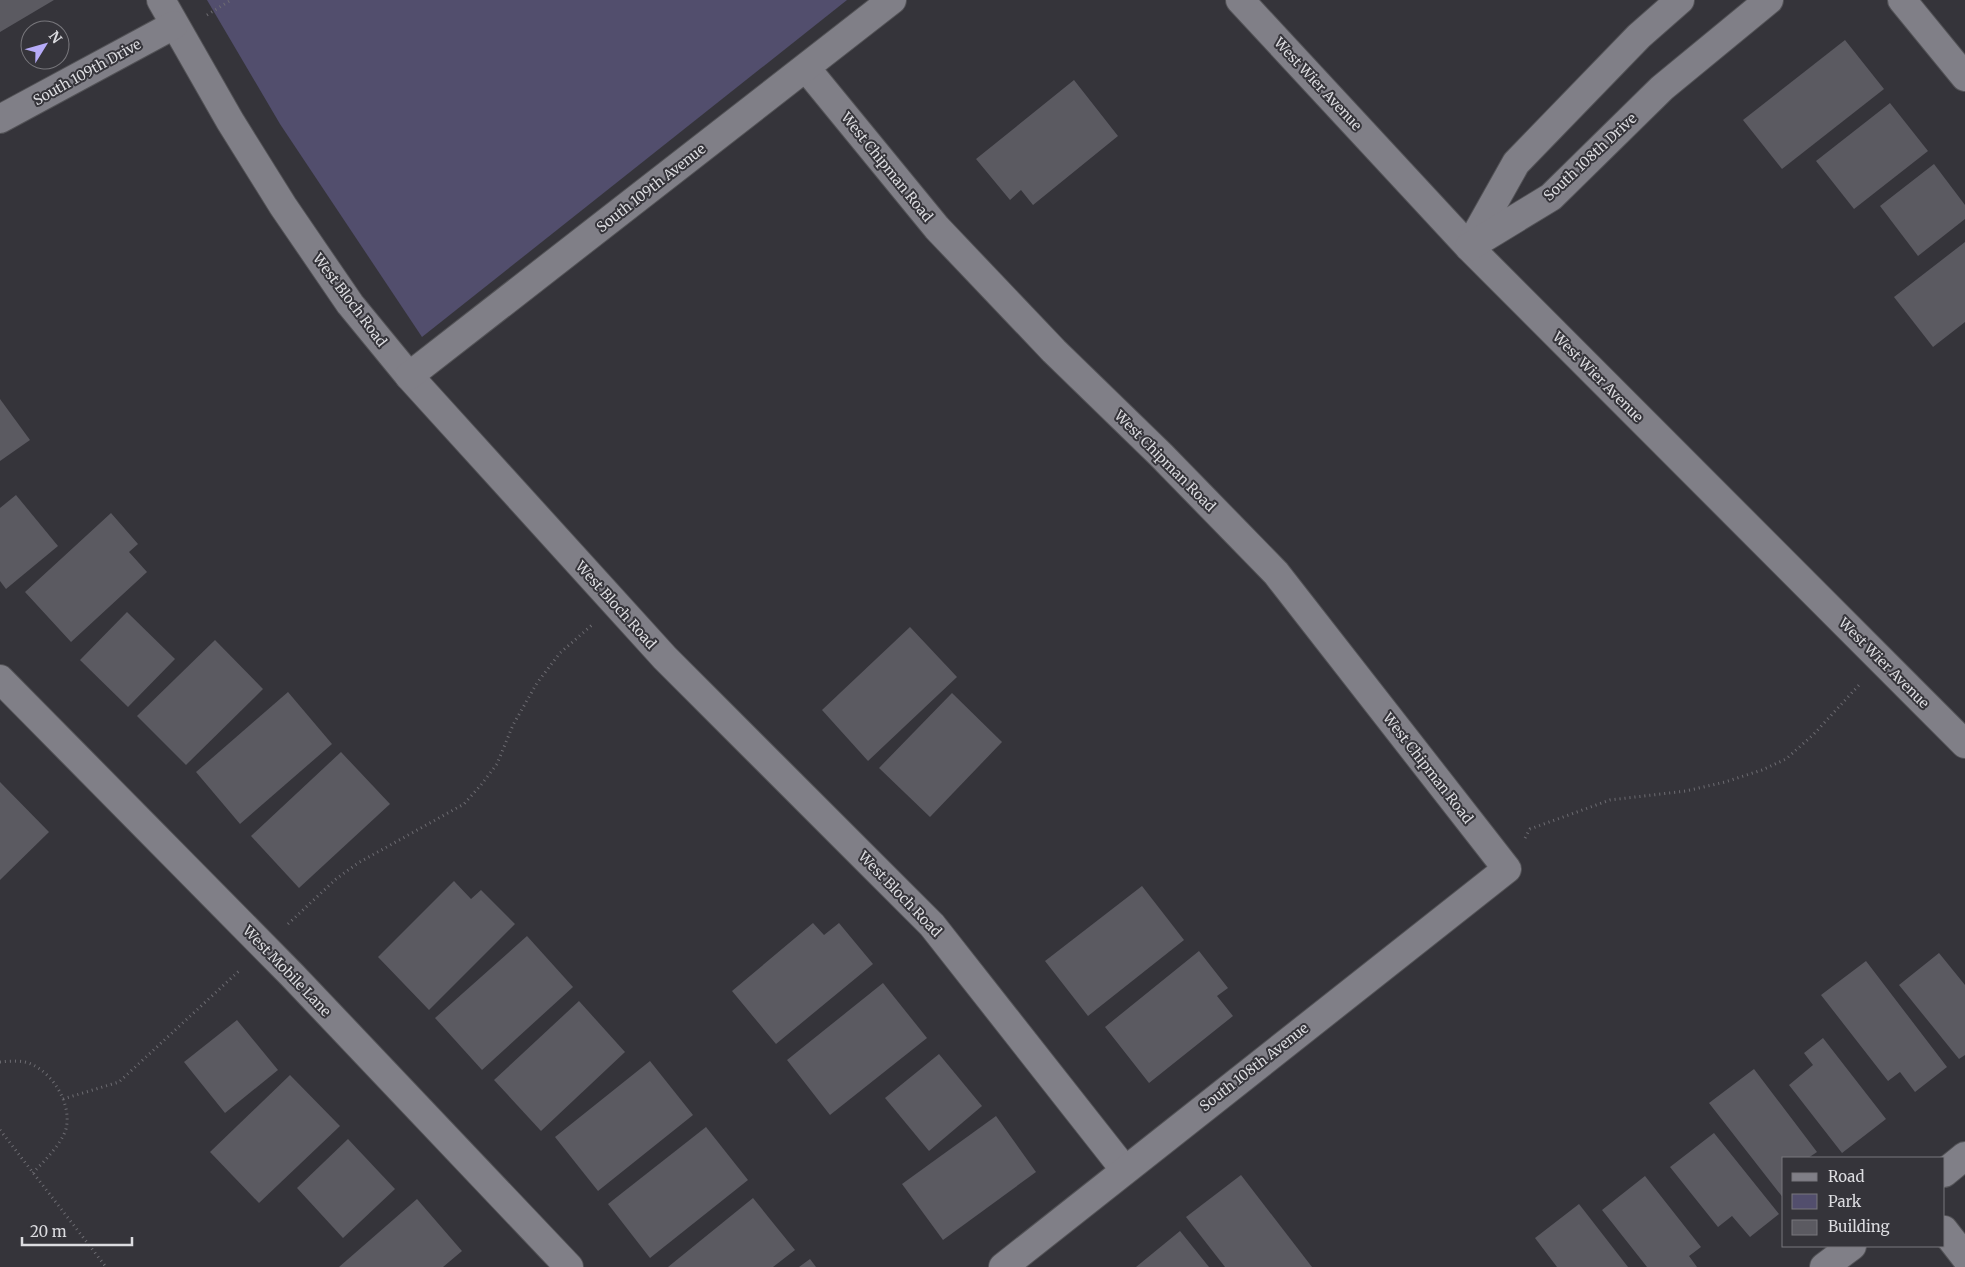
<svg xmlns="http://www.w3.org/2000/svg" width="1965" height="1267" font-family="Merriweather,serif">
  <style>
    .green { fill: #524e6d }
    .building { fill: #5b5a61 }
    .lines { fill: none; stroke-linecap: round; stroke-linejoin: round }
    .street-casing { stroke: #525256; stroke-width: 30 }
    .path { stroke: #6d6c72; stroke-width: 3; stroke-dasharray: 1 4; stroke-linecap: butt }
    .street { stroke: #807f87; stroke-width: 28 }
    .labels { text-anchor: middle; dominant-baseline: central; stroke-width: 4; stroke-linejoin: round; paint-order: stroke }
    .street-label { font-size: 14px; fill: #dcdce0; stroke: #35343a }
  </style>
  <rect width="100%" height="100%" fill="#35343a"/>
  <polygon class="green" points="207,0 847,0 422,337 280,124"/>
  <g class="building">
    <polygon points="0,0 54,0 0,32"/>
    <polygon points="1845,40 1884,89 1782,169 1743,120"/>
    <polygon points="1074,80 1118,136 1033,205 1021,190 1010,200 976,159"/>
    <polygon points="1890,103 1928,151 1854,209 1816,161"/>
    <polygon points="1934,164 1965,205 1965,219 1918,256 1880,206"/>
    <polygon points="1965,242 1965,322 1933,347 1894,297"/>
    <polygon points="0,399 30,440 0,461"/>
    <polygon points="16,495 58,546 6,589 0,581 0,508"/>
    <polygon points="111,513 138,544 129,552 147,572 71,642 25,592"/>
    <polygon points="127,612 175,659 128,707 80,660"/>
    <polygon points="910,627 957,677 868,761 822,710"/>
    <polygon points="215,640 263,689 186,765 137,716"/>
    <polygon points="288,692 332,744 240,824 196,772"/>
    <polygon points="952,693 1002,742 930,817 879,768"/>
    <polygon points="341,752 390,804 299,888 251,836"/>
    <polygon points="0,782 49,832 0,880"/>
    <polygon points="454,881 471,899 481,890 515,924 429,1010 378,957"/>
    <polygon points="1142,886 1184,940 1088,1016 1045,961"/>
    <polygon points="813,923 824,935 839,923 873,964 776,1044 732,991"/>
    <polygon points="527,936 573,987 482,1070 435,1018"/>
    <polygon points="1199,951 1228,988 1217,996 1233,1016 1149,1083 1105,1027"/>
    <polygon points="1939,953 1965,985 1965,1055 1959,1059 1899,985"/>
    <polygon points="1866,961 1947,1067 1915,1092 1900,1072 1888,1081 1821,995"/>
    <polygon points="883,983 927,1038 830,1115 787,1060"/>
    <polygon points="579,1001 625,1052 541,1131 494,1080"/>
    <polygon points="237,1020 278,1070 225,1113 184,1062"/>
    <polygon points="1823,1038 1886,1119 1842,1153 1789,1085 1813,1065 1804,1053"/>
    <polygon points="939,1054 982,1106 929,1151 885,1098"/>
    <polygon points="650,1061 693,1115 598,1191 555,1137"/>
    <polygon points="1754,1069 1817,1152 1808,1158 1784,1158 1784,1199 1709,1103"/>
    <polygon points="290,1075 340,1126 259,1203 210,1152"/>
    <polygon points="996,1116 1036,1172 943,1240 902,1184"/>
    <polygon points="706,1127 748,1180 650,1258 608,1204"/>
    <polygon points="1714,1133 1779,1214 1750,1237 1732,1216 1718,1227 1670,1167"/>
    <polygon points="348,1139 395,1189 343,1238 297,1188"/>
    <polygon points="1241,1175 1312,1267 1225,1267 1186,1217"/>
    <polygon points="1645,1176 1701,1247 1689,1256 1697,1267 1647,1267 1602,1210"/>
    <polygon points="753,1198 795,1250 773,1267 668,1267"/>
    <polygon points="417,1199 462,1251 443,1267 339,1267"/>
    <polygon points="1579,1204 1628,1267 1557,1267 1535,1238"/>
    <polygon points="1180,1231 1209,1267 1136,1267"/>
    <polygon points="810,1259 816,1267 799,1267"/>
  </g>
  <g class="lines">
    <g class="street-casing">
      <g id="street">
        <polyline points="161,0 230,121 283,206 350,304 409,376 665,658 932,925 1124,1169"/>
        <polyline points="1240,0 1469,247 1965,744"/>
        <polyline points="1902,0 1965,77"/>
        <polyline points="806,68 937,228 1054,351 1161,455 1276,573 1507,869 1003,1267"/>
        <polyline points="0,119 174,25"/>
        <polyline points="1470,245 1516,163 1639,36 1680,0"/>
        <polyline points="1469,247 1551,197 1662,88 1769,0"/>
        <polyline points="409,376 892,0"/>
        <polyline points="0,679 292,975 569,1267"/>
        <polyline points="1944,1173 1965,1156"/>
        <polyline points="1944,1230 1965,1257"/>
        <polyline points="1824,1267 1852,1246"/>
      </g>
    </g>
    <g class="path">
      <polyline points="207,15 231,0"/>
      <polyline points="1525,838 1530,829 1610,800 1686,791 1725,782 1762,770 1786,759 1814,734 1859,685"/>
      <polyline points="288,924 336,879 358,863 464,804 481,785 497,764 513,725 537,683 560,653 592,625"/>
      <path d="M0 1062C10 1061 22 1060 31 1064 54 1074 72 1105 66 1129 61 1145 44 1161 33 1173"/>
      <polyline points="63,1099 119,1082 240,970"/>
      <polyline points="0,1130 106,1267"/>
    </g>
    <use href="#street" class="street"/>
  </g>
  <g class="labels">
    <g class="street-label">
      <text transform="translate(87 72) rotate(-29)">South 109th Drive</text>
      <text transform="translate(1318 84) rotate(47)">West Wier Avenue</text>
      <text transform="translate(1590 157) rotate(-43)">South 108th Drive</text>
      <text transform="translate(887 167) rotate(51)">West Chipman Road</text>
      <text transform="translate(651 188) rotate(-38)">South 109th Avenue</text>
      <text transform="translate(350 300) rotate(53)">West Bloch Road</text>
      <text transform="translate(1598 377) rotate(45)">West Wier Avenue</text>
      <text transform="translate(1165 461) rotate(45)">West Chipman Road</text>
      <text transform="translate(616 605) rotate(48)">West Bloch Road</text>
      <text transform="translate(1884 663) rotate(45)">West Wier Avenue</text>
      <text transform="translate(1428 768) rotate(52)">West Chipman Road</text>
      <text transform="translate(900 894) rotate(46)">West Bloch Road</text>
      <text transform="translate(287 971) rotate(46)">West Mobile Lane</text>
      <text transform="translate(1254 1067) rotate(-38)">South 108th Avenue</text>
    </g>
  </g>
  <rect x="1782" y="1157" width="162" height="90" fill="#35343a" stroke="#78777c"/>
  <rect x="1792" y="1173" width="25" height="8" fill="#807f87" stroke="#78777c"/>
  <text x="1828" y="1182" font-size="15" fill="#dcdce0">Road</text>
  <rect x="1792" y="1194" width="25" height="15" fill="#524e6d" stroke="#78777c"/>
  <text x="1828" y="1207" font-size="15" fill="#dcdce0">Park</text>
  <rect x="1792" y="1220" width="25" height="15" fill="#5b5a61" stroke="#78777c"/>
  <text x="1828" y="1232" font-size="15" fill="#dcdce0">Building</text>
  <g transform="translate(45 45) rotate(53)"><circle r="24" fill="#35343a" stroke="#78777c"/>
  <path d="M0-4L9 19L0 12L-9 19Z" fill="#b6abf8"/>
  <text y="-8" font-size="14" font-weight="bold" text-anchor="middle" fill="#dcdce0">N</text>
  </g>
  <path d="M22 1237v8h110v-8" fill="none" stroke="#dcdce0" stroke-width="2.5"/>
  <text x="30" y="1237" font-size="15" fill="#dcdce0" stroke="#35343a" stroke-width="4" paint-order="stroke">20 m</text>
</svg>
